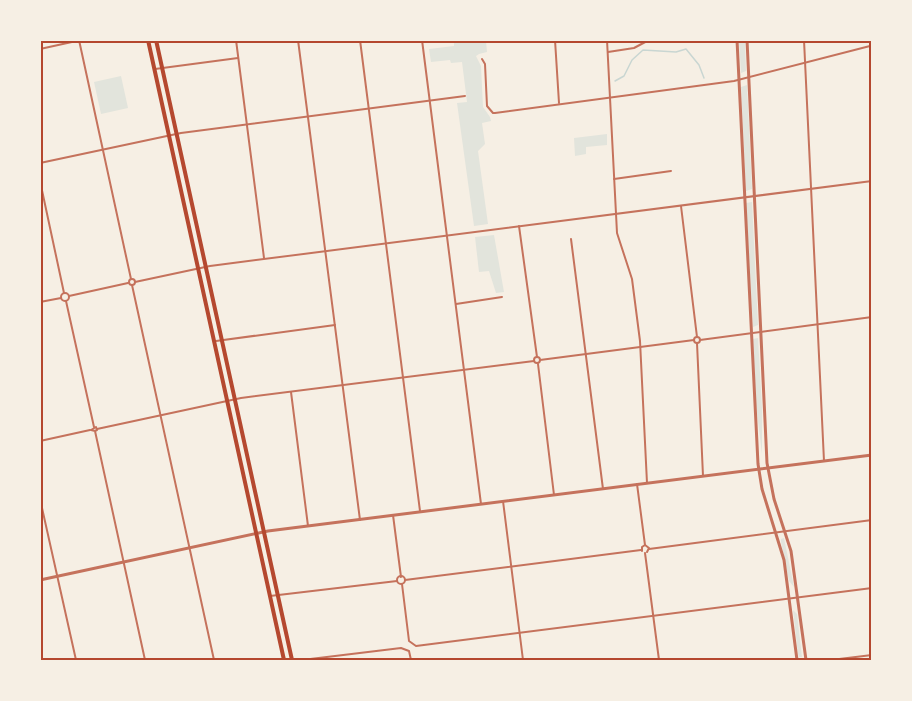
<svg xmlns="http://www.w3.org/2000/svg" width="912" height="701" font-family="Manrope,sans-serif">
  <style>
    .green { fill: #e2e4dc }
    .lines { fill: none; stroke-linecap: round; stroke-linejoin: round }
    .stream { stroke: #c9d6d2; stroke-width: 1.5 }
    .minor { stroke: #c5725c; stroke-width: 2 }
    .tertiary { stroke: #c5725c; stroke-width: 3 }
    .primary { stroke: #b5482f; stroke-width: 4 }
    .neatline { fill: none; stroke: #b5482f; stroke-width: 2 }
  </style>
  <rect width="100%" height="100%" fill="#f6efe4"/>
  <g class="green">
    <polygon points="454,41 486,41 487,52 479,54 476,56 481,66 483,107 490,117 491,121 482,123 485,144 478,151 488,224 474,226 457,103 467,102 462,62 451,63 450,60 431,62 429,49 454,46"/>
    <polygon points="739,41 745,41 746,71 741,73"/>
    <polygon points="121,76 128,108 101,114 94,82"/>
    <polygon points="747,85 752,189 746,191 741,87"/>
    <polygon points="607,134 607,145 586,147 586,154 575,156 574,138"/>
    <polygon points="752,202 758,325 753,327 746,203"/>
    <polygon points="494,235 504,292 496,293 489,271 479,272 475,237"/>
    <polygon points="758,338 762,408 762,454 756,405 753,339"/>
    <polygon points="784,538 794,587 789,581 781,542 781,539"/>
    <polygon points="793,610 797,614 802,657 799,657 798,654"/>
  </g>
  <g class="lines">
    <polyline class="stream" points="615,81 624,76 632,60 643,50 676,52 686,49 699,65 704,78"/>
    <g class="minor">
      <polyline points="79,40 131,279"/>
      <polyline points="236,40 264,258"/>
      <polyline points="298,40 360,520"/>
      <polyline points="360,40 420,511"/>
      <polyline points="422,40 481,504"/>
      <polyline points="555,40 559,103"/>
      <polyline points="607,40 617,233 632,279 640,341 647,483"/>
      <polyline points="804,40 824,461"/>
      <polyline points="872,42 870,45 872,48"/>
      <polyline points="40,49 81,40"/>
      <polyline points="608,52 634,48 649,40"/>
      <polyline points="482,59 485,64 487,106 493,113 495,113 734,81 870,46"/>
      <polyline points="155,69 238,58"/>
      <polyline points="40,163 181,133 465,96"/>
      <polyline points="614,179 671,171"/>
      <polyline points="40,181 64,293"/>
      <polyline points="681,206 697,337"/>
      <polyline points="519,226 537,357"/>
      <polyline points="571,239 603,489"/>
      <circle cx="132" cy="282" r="3"/>
      <polyline points="135,282 210,266 872,181"/>
      <polyline points="132,285 214,660"/>
      <circle cx="65" cy="297" r="4"/>
      <polyline points="69,296 128,283"/>
      <polyline points="66,301 94,427"/>
      <polyline points="40,302 61,298"/>
      <polyline points="456,304 502,297"/>
      <circle cx="697" cy="340" r="3"/>
      <polyline points="700,340 872,317"/>
      <polyline points="216,341 335,325"/>
      <polyline points="697,343 703,476"/>
      <circle cx="537" cy="360" r="3"/>
      <polyline points="540,360 694,340"/>
      <polyline points="538,364 554,495"/>
      <polyline points="291,392 308,526"/>
      <polyline points="97,429 241,398 534,361"/>
      <polyline points="95,431 97,430 96,427 91,430 95,431 145,660"/>
      <polyline points="40,441 90,430"/>
      <polyline points="637,484 645,545 642,547 642,551"/>
      <polyline points="40,499 76,660"/>
      <polyline points="503,501 523,660"/>
      <polyline points="393,515 401,577"/>
      <polyline points="645,545 649,548 647,552"/>
      <polyline points="649,549 872,520"/>
      <polyline points="645,553 659,660"/>
      <circle cx="401" cy="580" r="4"/>
      <polyline points="405,580 641,550"/>
      <polyline points="402,584 409,641 416,646 872,588"/>
      <polyline points="270,596 397,581"/>
      <polyline points="302,660 401,648 409,651 411,660"/>
      <polyline points="831,660 872,655"/>
    </g>
    <g class="tertiary">
      <polyline points="737,40 758,464 762,489 784,560 797,660"/>
      <polyline points="747,40 767,463 774,499 791,551 806,660"/>
      <polyline points="40,580 268,531 872,455"/>
    </g>
    <g class="primary">
      <polyline points="148,40 284,660"/>
      <polyline points="156,40 292,660"/>
    </g>
  </g>
  <rect width="912" height="701" fill="none" stroke="#f6efe4" stroke-width="84"/>
  <rect x="42" y="42" width="828" height="617" class="neatline"/>
</svg>
